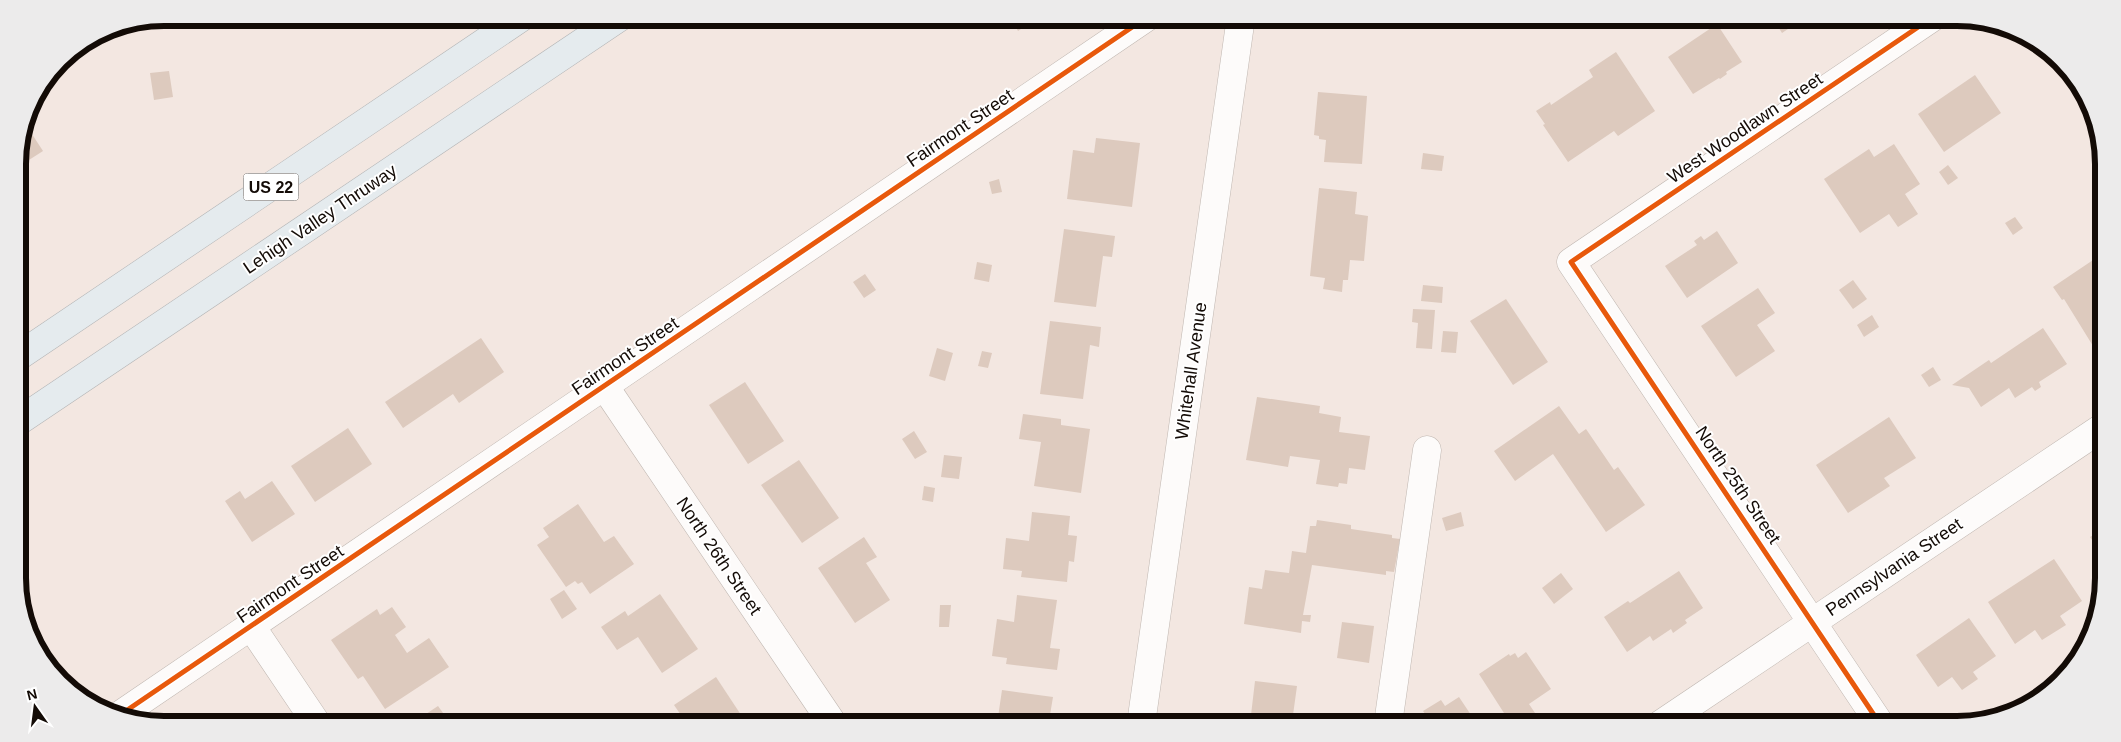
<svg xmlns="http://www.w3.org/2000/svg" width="2121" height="742" font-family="Helvetica,sans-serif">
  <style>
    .building { fill: #ddcabe }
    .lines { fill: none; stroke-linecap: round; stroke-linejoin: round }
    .minor-casing { stroke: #bfb6b0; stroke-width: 29 }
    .highway-casing { stroke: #b3b4b5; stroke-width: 29 }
    .minor { stroke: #fdfbfa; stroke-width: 28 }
    .highway { stroke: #e5ebee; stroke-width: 28 }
    .cycleway-casing { stroke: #fff; stroke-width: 8 }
    .cycleway { stroke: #e8590c; stroke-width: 5 }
    .labels { text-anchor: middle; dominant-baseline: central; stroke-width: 4; stroke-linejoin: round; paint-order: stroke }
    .shield { fill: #fff; stroke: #5a5451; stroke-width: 1 }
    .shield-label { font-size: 16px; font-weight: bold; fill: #130b06 }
    .street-label { font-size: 18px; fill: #130b06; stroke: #fff }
    .rim { fill: none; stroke: #130b06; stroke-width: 6 }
  </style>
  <rect width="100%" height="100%" fill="#f3e7e1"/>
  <g class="building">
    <polygon points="1010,17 1039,17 1018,31"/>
    <polygon points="1772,17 1806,17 1782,33"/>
    <polygon points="1717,24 1742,62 1726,72 1727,74 1720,79 1719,78 1693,94 1668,57"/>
    <polygon points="1616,52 1655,111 1618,136 1614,131 1568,162 1543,125 1545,124 1536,111 1550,102 1551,105 1593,77 1589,70"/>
    <polygon points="169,71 173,97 154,100 150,73"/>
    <polygon points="1975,75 2001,113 1944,152 1918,114"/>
    <polygon points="1318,92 1367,96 1362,164 1324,162 1326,140 1319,139 1319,136 1314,135"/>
    <polygon points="26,125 43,151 18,167 18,154"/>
    <polygon points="1096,138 1140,143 1132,207 1067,199 1073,150 1094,153"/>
    <polygon points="1894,144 1920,184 1905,194 1918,214 1898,227 1889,214 1860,233 1824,179 1869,149 1874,157"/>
    <polygon points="1423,153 1444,156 1442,171 1421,169"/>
    <polygon points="1948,165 1958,178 1948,185 1939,172"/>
    <polygon points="999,179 1002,192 992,194 989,182"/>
    <polygon points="1319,188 1357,192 1355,214 1368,216 1364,261 1350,260 1348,280 1343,280 1342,292 1323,289 1325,278 1310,276"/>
    <polygon points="2015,217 2023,228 2013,235 2005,223"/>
    <polygon points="1064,229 1115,236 1112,257 1103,256 1096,307 1054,302"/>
    <polygon points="1717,231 1738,263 1687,298 1665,266 1697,245 1694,241 1701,236 1704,240"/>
    <polygon points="2102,254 2103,339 2093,346 2064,299 2062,300 2053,287"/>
    <polygon points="977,262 992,265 989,282 974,279"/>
    <polygon points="865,274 876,290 864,298 853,282"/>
    <polygon points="1853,280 1867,299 1853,309 1839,290"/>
    <polygon points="1423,285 1443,287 1442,303 1421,301"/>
    <polygon points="1758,288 1775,313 1757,325 1775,351 1736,377 1701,326"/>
    <polygon points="1506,299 1548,362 1513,385 1470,321"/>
    <polygon points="1413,309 1435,310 1432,349 1416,348 1418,323 1412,322"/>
    <polygon points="1872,315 1879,327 1864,337 1857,325"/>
    <polygon points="1050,321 1101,327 1099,347 1090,345 1083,399 1040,394"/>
    <polygon points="2043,328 2067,364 2039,382 2041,387 2035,391 2032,387 2015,398 2009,388 1981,407 1969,388 1952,385 1989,360 1991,363"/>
    <polygon points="1443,331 1458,332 1456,353 1441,352"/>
    <polygon points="481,338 504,372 459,403 453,394 403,428 385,402"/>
    <polygon points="937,348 953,353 945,381 929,376"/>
    <polygon points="982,351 992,353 988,368 978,366"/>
    <polygon points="1933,367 1941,380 1929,387 1921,375"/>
    <polygon points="745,382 784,441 748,464 709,405"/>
    <polygon points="1257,397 1320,406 1319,413 1341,417 1339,432 1370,436 1365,470 1349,468 1347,484 1339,483 1338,487 1316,484 1320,460 1290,456 1288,467 1246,460"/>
    <polygon points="1559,406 1579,434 1586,429 1614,470 1618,467 1645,505 1606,532 1553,454 1515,481 1494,451"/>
    <polygon points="1023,414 1061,419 1061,425 1090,429 1081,493 1034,486 1041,442 1019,439"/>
    <polygon points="1889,417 1916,458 1884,478 1890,486 1848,513 1816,465"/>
    <polygon points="348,428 372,464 315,502 291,466"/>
    <polygon points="914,431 927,452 915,459 902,439"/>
    <polygon points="944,455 962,457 959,479 941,477"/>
    <polygon points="799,460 839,518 802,543 761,485"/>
    <polygon points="272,481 295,514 252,542 225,501 240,491 245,499"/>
    <polygon points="924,486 935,488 933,502 922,500"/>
    <polygon points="578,504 604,542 614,536 634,564 590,594 582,582 578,584 575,581 566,587 537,545 549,537 543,528"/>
    <polygon points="1032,512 1070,516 1068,535 1077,536 1074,562 1069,561 1067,582 1021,577 1022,571 1003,569 1006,538 1029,541"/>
    <polygon points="1461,512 1464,526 1446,531 1442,518"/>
    <polygon points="1317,520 1351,525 1351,529 1392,535 1392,538 1400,539 1394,572 1386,571 1386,575 1312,565 1303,615 1311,615 1310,622 1302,621 1301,633 1244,624 1249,587 1262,589 1265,570 1289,573 1292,551 1306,553 1310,526 1316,526"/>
    <polygon points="2103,529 2103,556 2090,537"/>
    <polygon points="864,537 877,557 866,563 890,600 855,623 818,568"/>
    <polygon points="2054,559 2082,601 2060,616 2066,625 2042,640 2035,630 2015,644 1988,602"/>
    <polygon points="1679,571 1703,608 1685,620 1687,623 1673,633 1671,629 1653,641 1650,636 1627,652 1604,617 1628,601 1630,603"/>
    <polygon points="1561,573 1573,589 1554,604 1542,588"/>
    <polygon points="564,590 577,609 562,619 550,599"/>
    <polygon points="660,594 698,649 662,673 638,637 617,650 601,627 625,611 628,616"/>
    <polygon points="1017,595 1057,600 1050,648 1060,649 1057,670 1006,664 1007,658 992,656 997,619 1014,622"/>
    <polygon points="940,605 951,605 949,627 939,627"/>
    <polygon points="392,607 406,627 395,635 407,653 429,638 449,667 385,709 363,676 358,679 331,640 377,609 380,615"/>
    <polygon points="1969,618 1996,656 1973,672 1978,679 1962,690 1952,677 1938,687 1916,655"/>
    <polygon points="1342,622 1374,626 1369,663 1337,658"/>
    <polygon points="1526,652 1551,689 1529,704 1535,713 1518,724 1511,724 1479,674 1509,654 1510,656 1515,653 1518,658"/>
    <polygon points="716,677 747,724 687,724 674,705"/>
    <polygon points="1255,681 1297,686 1293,715 1310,717 1309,724 1263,724 1264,717 1251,715"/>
    <polygon points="1002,690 1053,697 1050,715 1045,715 1043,724 997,724"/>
    <polygon points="1459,697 1477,724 1418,724 1428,718 1423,711 1441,700 1445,706"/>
    <polygon points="438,706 451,724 411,724"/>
  </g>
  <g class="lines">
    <g class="minor-casing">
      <g id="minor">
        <polyline points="605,387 833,724"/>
        <polyline points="251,626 317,724"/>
        <polyline points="117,717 1147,17"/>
        <polyline points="1141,724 1241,17"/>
        <polyline points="1388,724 1427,450"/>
        <polyline points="1661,724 2103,427"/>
        <polyline points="1880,724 1571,262 1933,17"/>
      </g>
    </g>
    <g class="highway-casing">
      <g id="highway">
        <polyline points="19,356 522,17"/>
        <polyline points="19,421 620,17"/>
      </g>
    </g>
    <use href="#minor" class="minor"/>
    <use href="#highway" class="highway"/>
    <g class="cycleway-casing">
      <g id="cycleway">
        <polyline points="117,717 1147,17"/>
        <polyline points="1880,724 1571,262 1933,17"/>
      </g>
    </g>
    <use href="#cycleway" class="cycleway"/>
  </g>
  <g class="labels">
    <rect class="shield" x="243.5" y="173.5" width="55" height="27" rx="4"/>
    <g class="shield-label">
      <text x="271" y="187">US 22</text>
    </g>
    <g class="street-label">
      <text transform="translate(960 128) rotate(-34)">Fairmont Street</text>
      <text transform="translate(1745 128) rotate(-34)">West Woodlawn Street</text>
      <text transform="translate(320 219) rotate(-34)">Lehigh Valley Thruway</text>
      <text transform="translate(625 356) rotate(-34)">Fairmont Street</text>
      <text transform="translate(1191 371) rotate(-82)">Whitehall Avenue</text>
      <text transform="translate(1738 485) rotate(56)">North 25th Street</text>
      <text transform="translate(719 556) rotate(56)">North 26th Street</text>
      <text transform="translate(1894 567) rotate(-34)">Pennsylvania Street</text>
      <text transform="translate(290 584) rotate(-34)">Fairmont Street</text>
    </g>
  </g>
  <path d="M0 0H2121V742H0ZM164 26H1957A138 138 0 0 1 2095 164V578A138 138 0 0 1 1957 716H164A138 138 0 0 1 26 578V164A138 138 0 0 1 164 26Z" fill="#ecebeb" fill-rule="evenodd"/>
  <path class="rim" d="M164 26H1957A138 138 0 0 1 2095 164V578A138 138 0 0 1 1957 716H164A138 138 0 0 1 26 578V164A138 138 0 0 1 164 26Z"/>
  <g transform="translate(35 707) rotate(346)" stroke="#ffffff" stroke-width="4" paint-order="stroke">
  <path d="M0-4L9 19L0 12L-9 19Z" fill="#130b06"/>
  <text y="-8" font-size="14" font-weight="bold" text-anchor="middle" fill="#130b06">N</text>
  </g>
</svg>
